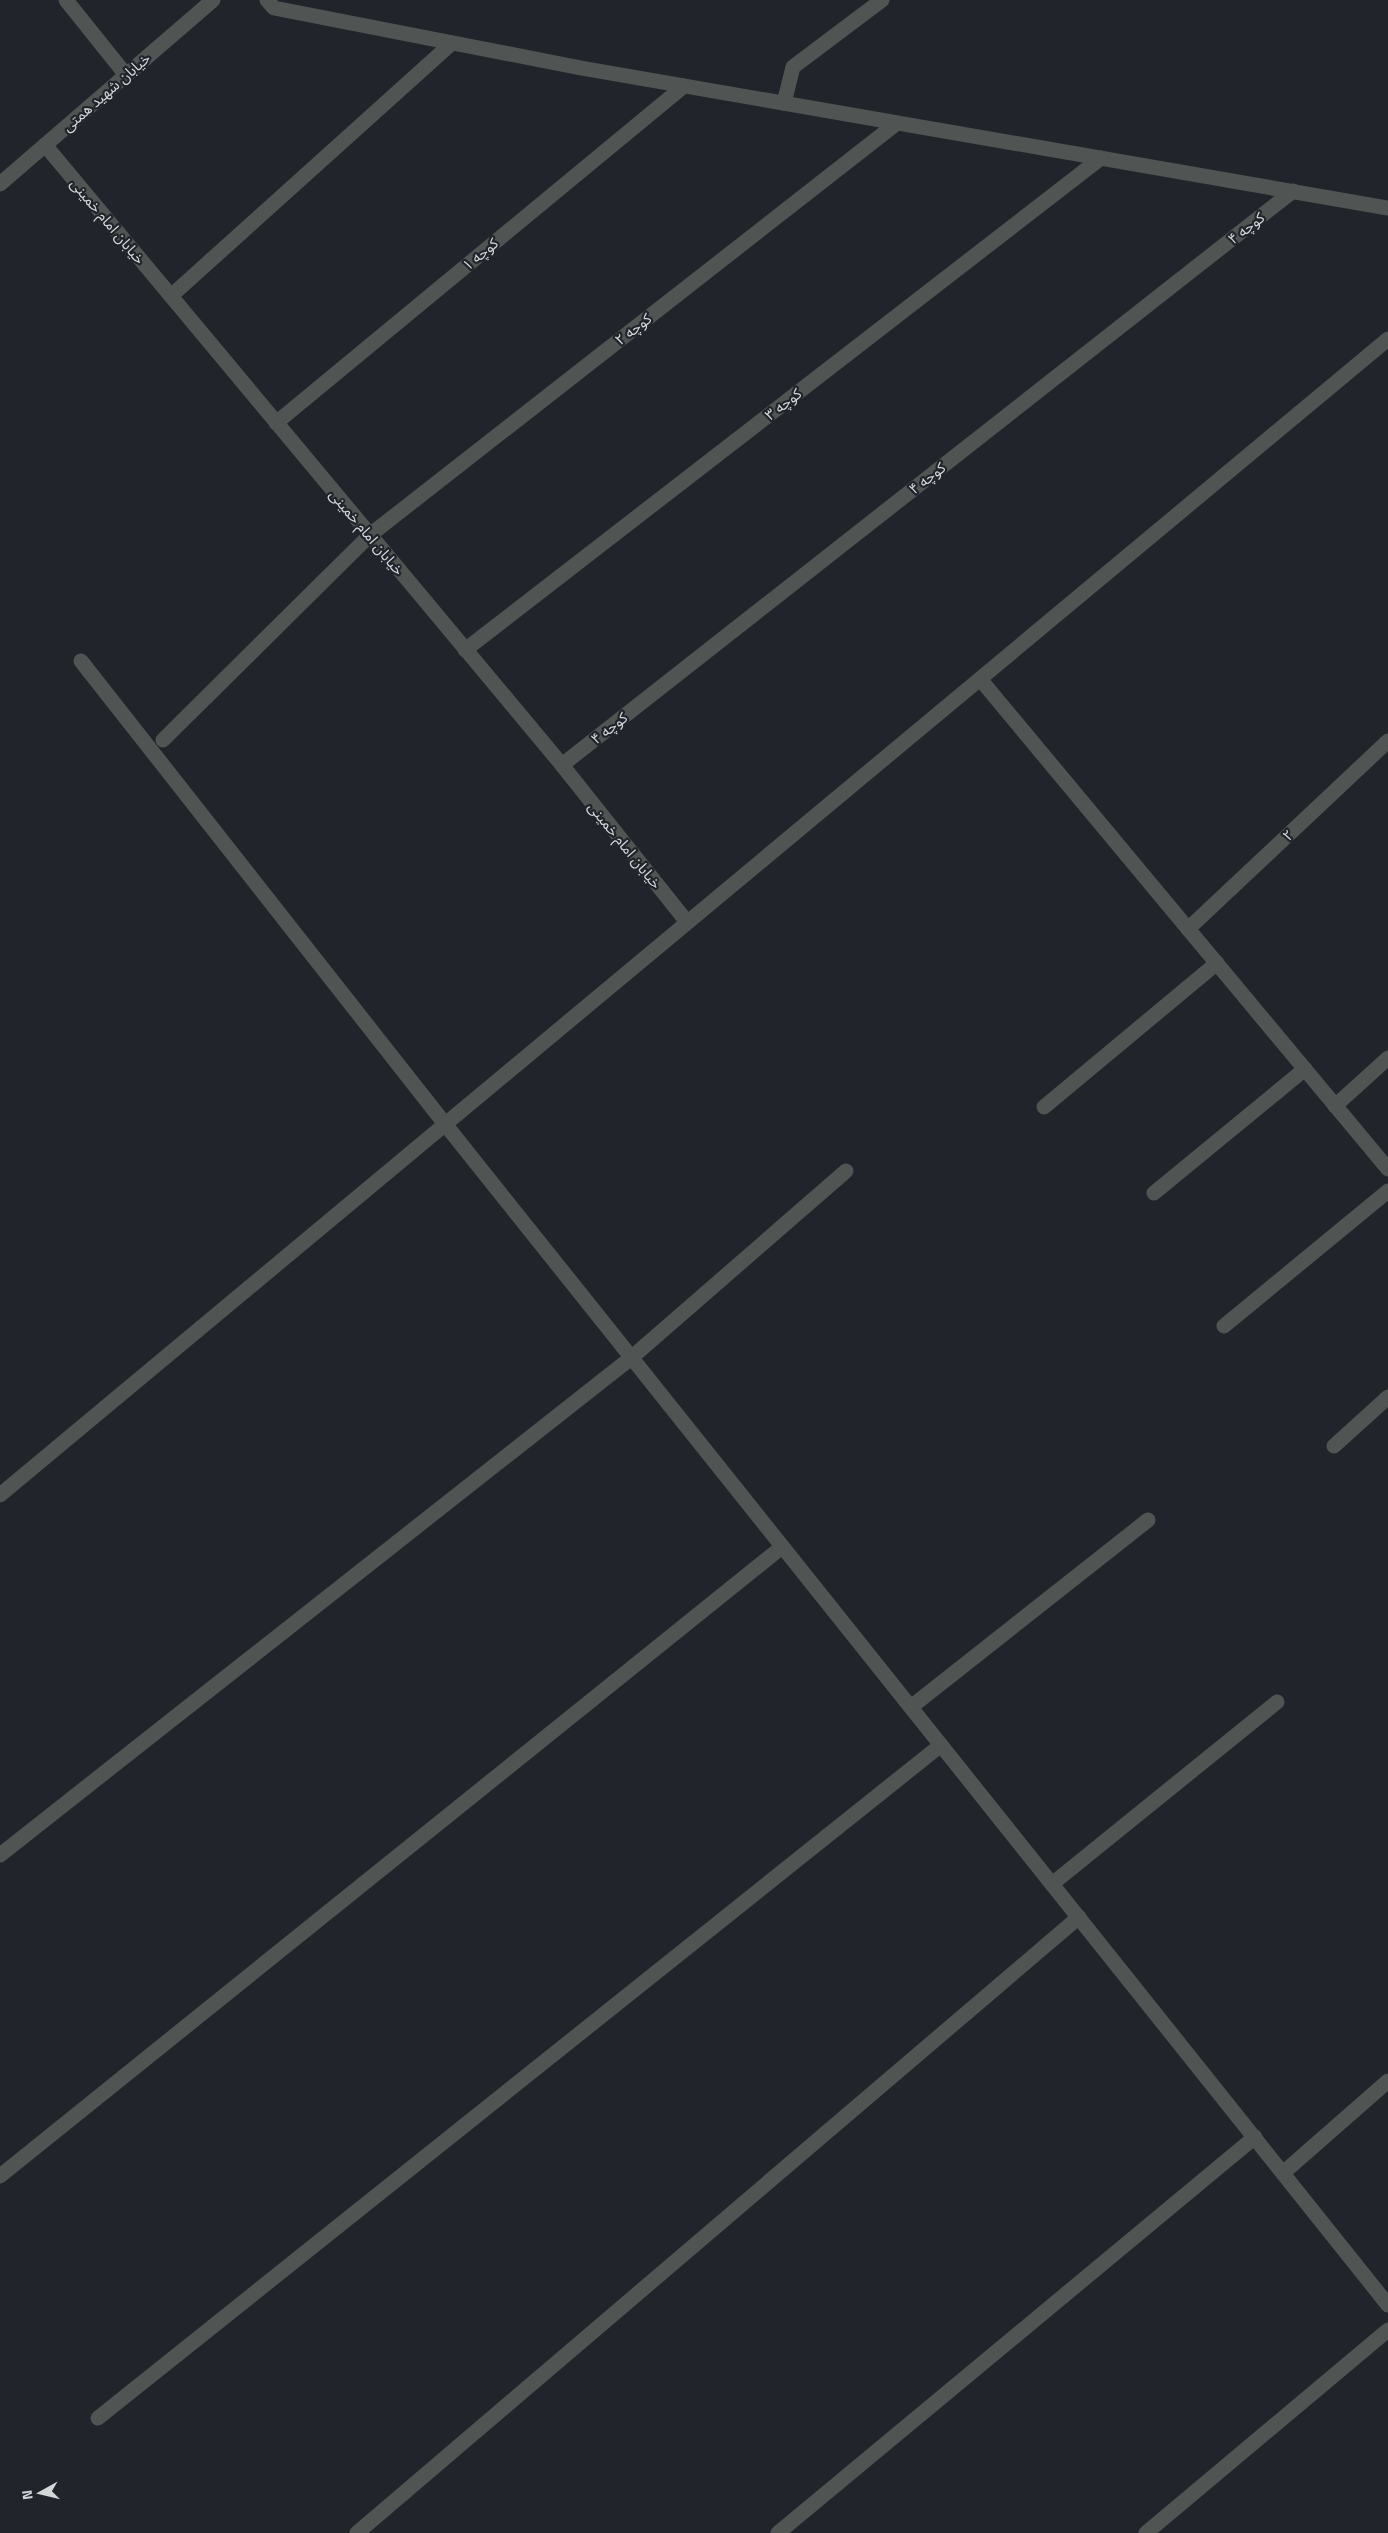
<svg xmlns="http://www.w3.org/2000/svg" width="1388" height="2533" font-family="'Titillium Web','Noto Sans Arabic',sans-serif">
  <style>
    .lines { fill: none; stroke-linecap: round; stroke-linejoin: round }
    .minor { stroke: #505453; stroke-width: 15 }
    .labels { text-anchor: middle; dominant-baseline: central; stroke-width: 4.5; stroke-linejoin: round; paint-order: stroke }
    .street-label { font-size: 15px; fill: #d4d6da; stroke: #22242b }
  </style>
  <rect width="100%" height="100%" fill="#22242b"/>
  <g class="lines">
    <g class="minor">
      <polyline points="66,0 126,75"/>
      <polyline points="267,0 274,8 581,68 1388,208"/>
      <polyline points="784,103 793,67 882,0"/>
      <polyline points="45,145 562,765 687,922"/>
      <polyline points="0,184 213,0"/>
      <polyline points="171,296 452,43"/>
      <polyline points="276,423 684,86"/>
      <polyline points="465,650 1101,158"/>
      <polyline points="81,661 445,1124 1388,2305"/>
      <polyline points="980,679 1388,1169"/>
      <polyline points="163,740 370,535 897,123"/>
      <polyline points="562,765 1293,191"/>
      <polyline points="1188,929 1388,741"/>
      <polyline points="1335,1106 1388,1058"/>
      <polyline points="1044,1107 1217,963"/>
      <polyline points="1154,1193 1305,1069"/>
      <polyline points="1224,1326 1388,1191"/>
      <polyline points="1334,1446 1388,1397"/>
      <polyline points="0,1495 1388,339"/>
      <polyline points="911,1707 1148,1520"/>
      <polyline points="0,1855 631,1358 846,1171"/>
      <polyline points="1052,1884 1277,1702"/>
      <polyline points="1283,2173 1388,2081"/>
      <polyline points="0,2176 782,1547"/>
      <polyline points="98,2418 941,1745"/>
      <polyline points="357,2533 1079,1917"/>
      <polyline points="778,2533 1255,2137"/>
      <polyline points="1146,2533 1388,2330"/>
    </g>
  </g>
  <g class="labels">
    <g class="street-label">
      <text transform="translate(106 92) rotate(-41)">خیابان شهید همتی</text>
      <text transform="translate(108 221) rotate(50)">خیابان امام خمینی</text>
      <text transform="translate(1246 228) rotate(-38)">کوچه ۴</text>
      <text transform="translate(480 254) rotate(-40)">کوچه ۱</text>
      <text transform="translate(633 329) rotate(-38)">کوچه ۲</text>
      <text transform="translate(783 404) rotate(-38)">کوچه ۳</text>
      <text transform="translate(927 478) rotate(-38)">کوچه ۴</text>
      <text transform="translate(367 532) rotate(50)">خیابان امام خمینی</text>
      <text transform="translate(609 728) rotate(-38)">کوچه ۴</text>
      <text transform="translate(1288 835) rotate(-43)">۲</text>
      <text transform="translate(625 845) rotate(51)">خیابان امام خمینی</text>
    </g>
  </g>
  <g transform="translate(40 2493) rotate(262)" stroke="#22242b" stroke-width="4" paint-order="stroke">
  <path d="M0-4L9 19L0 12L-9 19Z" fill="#d4d6da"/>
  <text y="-8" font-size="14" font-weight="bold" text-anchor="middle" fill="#d4d6da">N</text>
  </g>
</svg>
